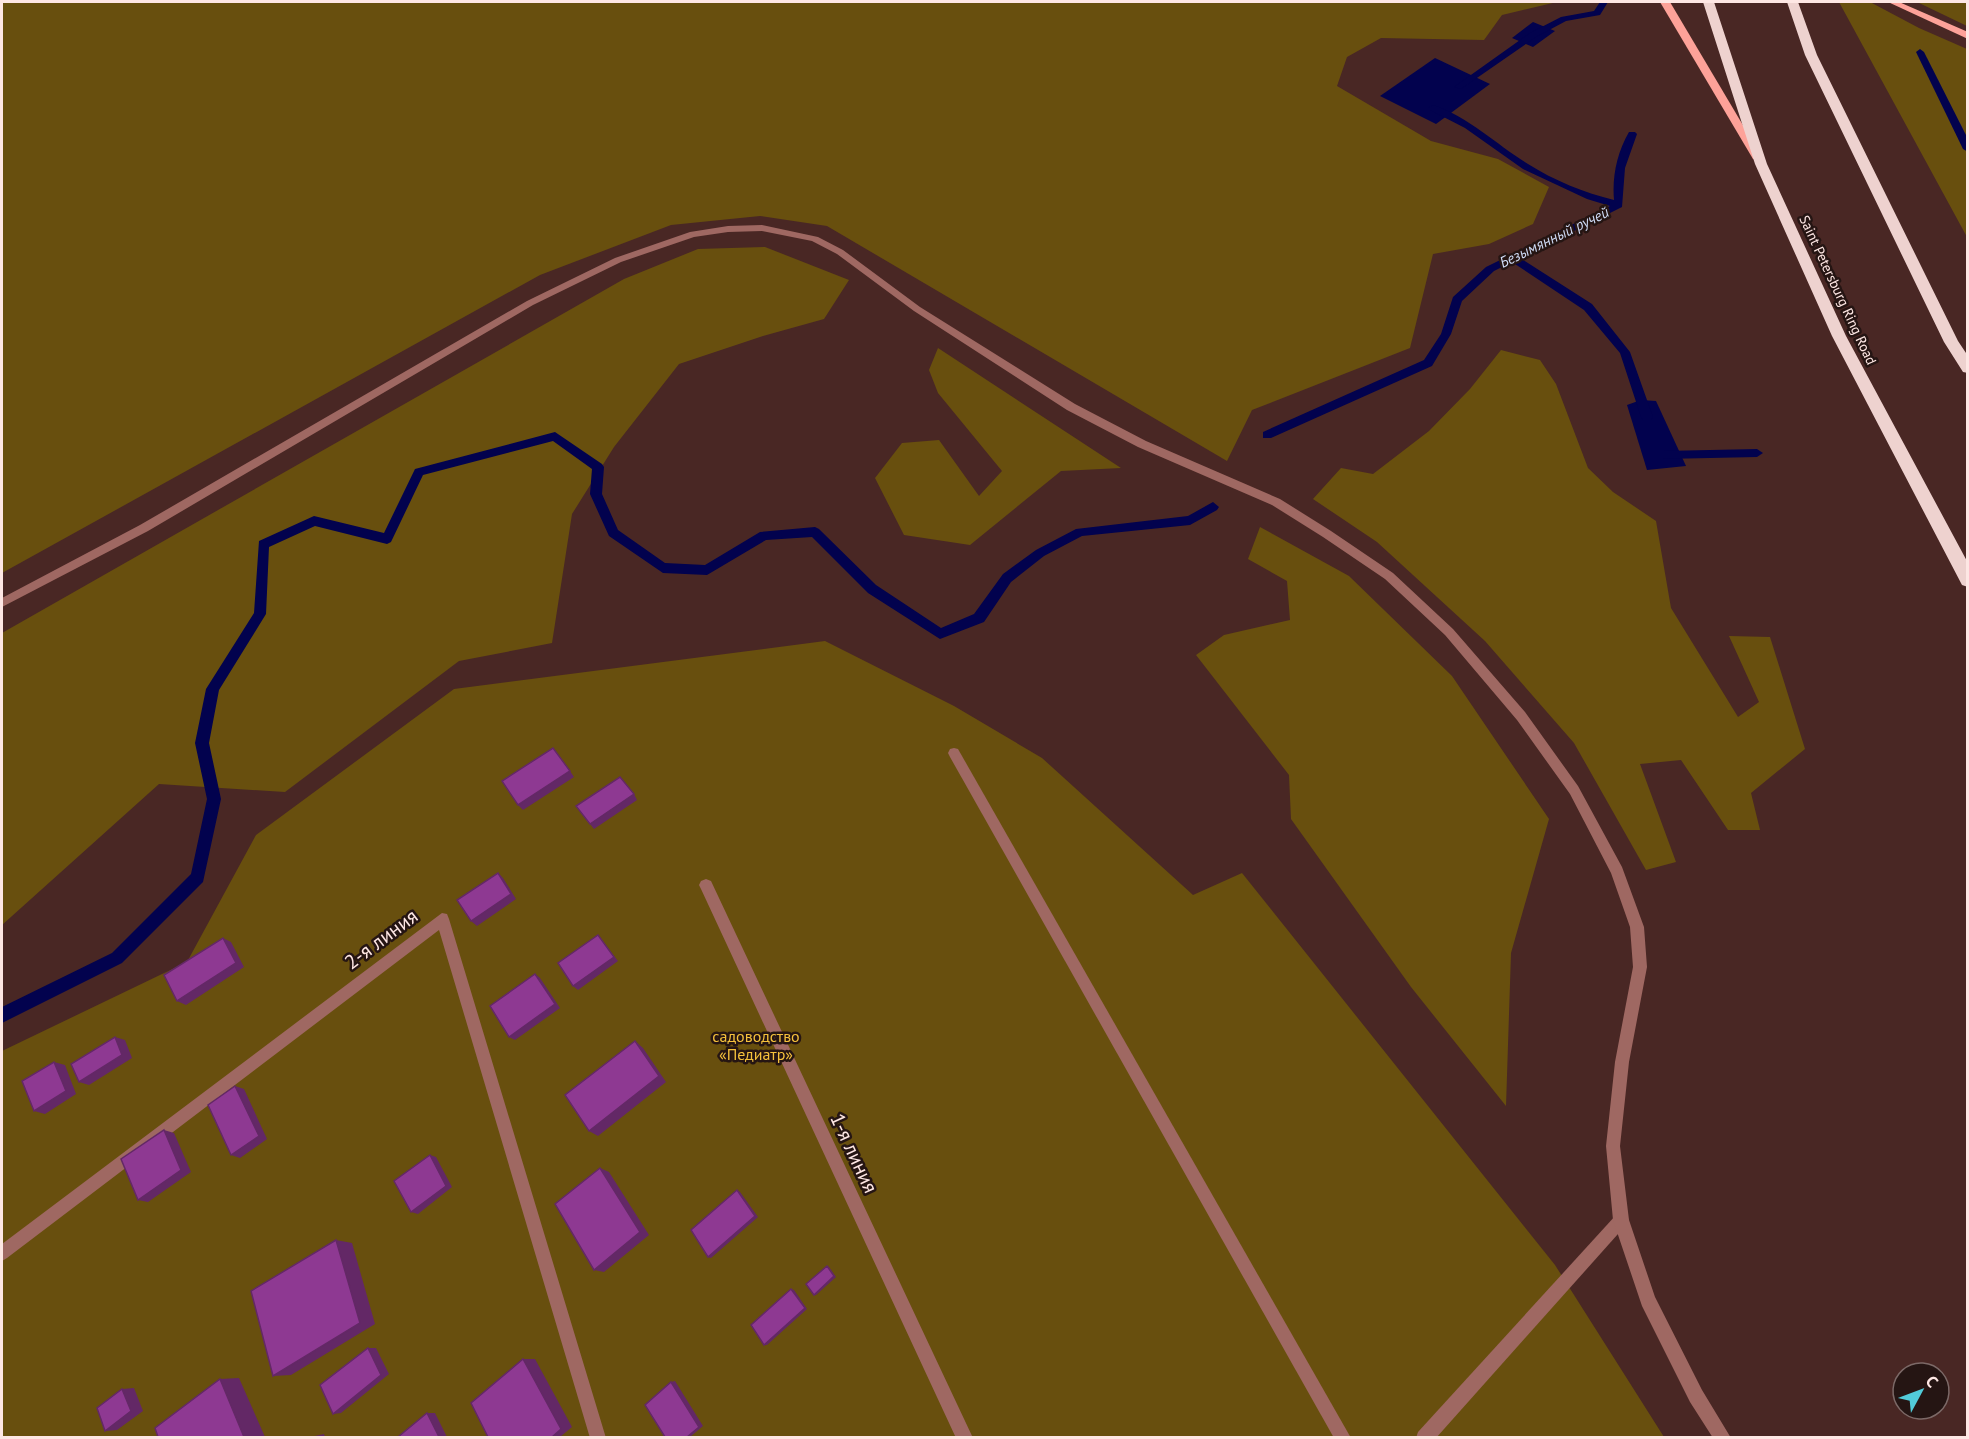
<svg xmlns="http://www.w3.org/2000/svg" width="1969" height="1439" font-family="'PT Sans',sans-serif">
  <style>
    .green { fill: #684f0e }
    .water { fill: #02024e }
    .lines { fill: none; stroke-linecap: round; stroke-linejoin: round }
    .stream { fill: #02024e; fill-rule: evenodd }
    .lane { fill: #9f6862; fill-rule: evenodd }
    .street { fill: #9f6862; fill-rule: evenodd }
    .primary { fill: #fda299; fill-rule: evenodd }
    .highway { fill: #eed2cf; fill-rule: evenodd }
    .shaded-wall { fill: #632866 }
    .building { fill: #8e3992; stroke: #632866; stroke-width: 1.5 }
    .labels { text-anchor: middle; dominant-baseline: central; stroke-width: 5; stroke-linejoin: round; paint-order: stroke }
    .far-street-label { font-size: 14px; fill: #fee7e4; stroke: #251513 }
    .far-water-label { font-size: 15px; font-style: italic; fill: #cfdbf5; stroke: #251513 }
    .park-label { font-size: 16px; fill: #f5c13c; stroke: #251513 }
    .near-street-label { font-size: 20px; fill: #fee7e4; stroke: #251513 }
  </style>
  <rect width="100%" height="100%" fill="#492724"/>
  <g class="green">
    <polygon points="2,2 1557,2 1502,15 1484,40 1381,38 1347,57 1337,86 1431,141 1498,159 1549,187 1533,224 1489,244 1433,254 1410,348 1252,410 1227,461 827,226 760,216 671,225 540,275 2,573"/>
    <polygon points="1839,2 1870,2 1919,28 1967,49 1967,237"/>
    <polygon points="1917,2 1967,2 1967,26"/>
    <polygon points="765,247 849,280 824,319 763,336 679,364 614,447 572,514 552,643 459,661 285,792 159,784 2,925 2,633 624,279 698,249"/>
    <polygon points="938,348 1121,468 1061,471 970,545 904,535 875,478 902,443 939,440 979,496 1002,471 938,393 929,370"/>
    <polygon points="1501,350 1540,360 1556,384 1588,468 1613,492 1656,521 1671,608 1738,717 1759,702 1729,636 1770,637 1805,749 1751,793 1760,830 1728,830 1681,760 1640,764 1676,862 1646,870 1574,743 1485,641 1377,542 1313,499 1341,468 1373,474 1429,431 1470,389"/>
    <polygon points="1260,527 1349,576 1452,676 1549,819 1511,953 1506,1106 1411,987 1291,819 1289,775 1196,655 1224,635 1290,620 1287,581 1248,559"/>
    <polygon points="825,641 954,706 1042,758 1193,895 1242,873 1555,1265 1664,1437 2,1438 2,1051 187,962 256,835 454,689"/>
  </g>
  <g class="water">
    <polygon points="1533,22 1555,31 1533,47 1512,38"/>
    <polygon points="1435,58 1490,84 1436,124 1380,96"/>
    <polygon points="1641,400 1656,401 1686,466 1647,470 1627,405"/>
  </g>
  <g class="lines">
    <g class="stream">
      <polygon points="1600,2 1608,2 1600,15 1566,21 1536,37 1461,89 1454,87 1530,33 1561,17 1594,11"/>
      <polygon points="1920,49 1924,52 1968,139 1968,152 1963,149 1916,52"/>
      <path d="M1433 105C1469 117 1497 145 1528 164 1553 180 1585 193 1614 200 1612 176 1617 153 1629 132H1635L1637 134 1625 168 1622 207 1520 258 1592 304 1630 352 1653 417 1651 420H1643L1641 417 1620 353 1584 310 1512 262 1494 271 1462 301 1451 334 1432 366 1271 438H1263V432L1424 360 1441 334 1453 297 1486 267 1610 206 1587 199 1523 169 1465 128 1430 110 1428 108Z"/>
      <polygon points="555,432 602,464 604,467 602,494 618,530 665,563 705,565 760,532 815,527 819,529 876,585 941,628 974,614 1003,574 1036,550 1076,529 1188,516 1213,502 1219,507 1217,510 1190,525 1082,536 1044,556 1011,582 984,622 940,639 868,593 812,537 766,540 707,575 663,573 609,536 590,494 592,469 553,441 423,475 391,542 387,544 315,526 269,547 266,614 219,690 209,743 221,799 203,882 122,963 2,1023 2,1007 112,953 191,874 207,799 195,743 206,689 254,613 259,541 314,516 384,533 415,469"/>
      <polygon points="1757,449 1763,453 1757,457 1663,459 1657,455 1663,451"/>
    </g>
    <g class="lane">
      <polygon points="954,748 958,749 1351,1438 1334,1438 950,757 948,753 950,749"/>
      <polygon points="706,879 711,881 973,1438 956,1438 701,889 699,885 701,881"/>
      <polygon points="442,913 447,914 449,919 606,1438 590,1438 439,930 7,1258 2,1261 2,1244"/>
      <polygon points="1621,1212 1626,1215 1629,1220 1626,1225 1436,1438 1416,1438 1418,1432 1616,1215"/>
    </g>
    <polygon class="street" points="762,225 818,237 843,250 920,307 1075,404 1146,441 1280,499 1331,531 1393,573 1453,629 1525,712 1578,786 1622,867 1644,927 1647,967 1629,1062 1620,1146 1629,1220 1655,1297 1702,1390 1731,1438 1713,1438 1690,1402 1642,1306 1613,1220 1606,1146 1615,1062 1633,967 1630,927 1611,873 1570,794 1517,720 1445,635 1385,579 1323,537 1272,505 1138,447 1067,410 914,311 837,254 812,241 762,231 728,232 694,237 621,262 533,305 148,531 2,607 2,598 140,525 527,301 615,258 690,232 728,226"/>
    <g class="primary">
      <polygon points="1660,2 1670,2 1763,159 1762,161 1753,159"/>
      <polygon points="1888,2 1899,2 1968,32 1968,39"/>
    </g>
    <g class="highway">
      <polygon points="1703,2 1714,2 1767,164 1846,336 1968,563 1968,587 1962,585 1832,336 1755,164"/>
      <polygon points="1787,2 1798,2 1817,55 1958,341 1968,356 1968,373 1963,372 1944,342 1805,55"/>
    </g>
  </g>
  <g class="shaded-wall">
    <polygon points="570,771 574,777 523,810 518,805"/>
    <polygon points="634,794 637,800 594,829 590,824"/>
    <polygon points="498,873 503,878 516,899 477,926 471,921"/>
    <polygon points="598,935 618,961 578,990 573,986"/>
    <polygon points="223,938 231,942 244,967 186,1005 177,1001"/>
    <polygon points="535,974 540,978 560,1008 515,1040 509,1037"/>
    <polygon points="115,1037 125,1040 132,1058 89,1085 79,1082"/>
    <polygon points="635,1041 643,1048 666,1082 598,1136 589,1131"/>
    <polygon points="54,1062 65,1065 76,1094 45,1114 34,1111"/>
    <polygon points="235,1086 244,1089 267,1139 240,1158 231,1155"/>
    <polygon points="164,1130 174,1133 191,1172 148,1202 138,1200"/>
    <polygon points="430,1155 436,1157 452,1187 418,1214 411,1212"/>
    <polygon points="600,1168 609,1172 649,1235 604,1272 594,1270"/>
    <polygon points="737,1190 740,1192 758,1217 711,1258 708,1257"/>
    <polygon points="336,1240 352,1243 375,1324 291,1375 273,1376"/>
    <polygon points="827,1266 829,1267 836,1277 816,1295 814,1295"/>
    <polygon points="791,1289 794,1290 807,1309 767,1345 764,1345"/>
    <polygon points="368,1348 376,1348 389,1374 341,1413 333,1414"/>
    <polygon points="523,1359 535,1359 572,1427 560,1437 552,1437"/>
    <polygon points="239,1378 265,1437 244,1437 220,1379"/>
    <polygon points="675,1381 703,1426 690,1437 687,1437 671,1382"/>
    <polygon points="134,1388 143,1411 117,1430 105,1431 122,1389"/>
    <polygon points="427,1413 435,1413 447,1437 439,1437"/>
    <polygon points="324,1434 325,1437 316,1437 315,1436"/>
  </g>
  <g class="building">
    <polygon points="553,748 570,771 518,805 502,781"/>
    <polygon points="620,777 634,794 590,824 576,806"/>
    <polygon points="498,873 511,894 471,921 457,900"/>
    <polygon points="598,935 614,957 573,986 558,963"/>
    <polygon points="223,938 236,963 177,1001 164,975"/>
    <polygon points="535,974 555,1004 509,1037 490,1006"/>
    <polygon points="115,1037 122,1055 79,1082 71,1064"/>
    <polygon points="635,1041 659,1076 589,1131 565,1095"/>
    <polygon points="54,1062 66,1091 34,1111 22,1081"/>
    <polygon points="235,1086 259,1136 231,1155 208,1105"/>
    <polygon points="164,1130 181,1170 138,1200 121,1159"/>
    <polygon points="430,1155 446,1186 411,1212 394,1181"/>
    <polygon points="600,1168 640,1232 594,1270 555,1204"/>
    <polygon points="737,1190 755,1216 708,1257 691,1230"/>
    <polygon points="336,1240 360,1323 273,1376 251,1291"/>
    <polygon points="827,1266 834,1276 814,1295 806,1284"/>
    <polygon points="791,1289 805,1308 764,1345 751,1325"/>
    <polygon points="368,1348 381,1375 333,1414 320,1385"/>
    <polygon points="523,1359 561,1429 552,1437 488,1437 471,1403"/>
    <polygon points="220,1379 244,1437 158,1437 155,1428"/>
    <polygon points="671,1382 699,1427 687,1437 665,1437 645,1405"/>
    <polygon points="122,1389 131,1411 105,1431 97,1408"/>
    <polygon points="427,1413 439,1437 398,1437"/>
  </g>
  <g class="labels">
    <g class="far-street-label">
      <text transform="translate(1838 290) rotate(65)">Saint Petersburg Ring Road</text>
    </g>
    <g class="far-water-label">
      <text transform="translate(1554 237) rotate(-26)">Безымянный ручей</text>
    </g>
    <g class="park-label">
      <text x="756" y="1036">садоводство<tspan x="756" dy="18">«Педиатр»</tspan></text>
    </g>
    <g class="near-street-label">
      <text transform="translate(381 939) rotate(-37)">2-я линия</text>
      <text transform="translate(854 1153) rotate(65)">1-я линия</text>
    </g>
  </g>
  <rect width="1969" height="1439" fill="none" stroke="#fee7e4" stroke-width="6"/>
  <g transform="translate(1921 1391) rotate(49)"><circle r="28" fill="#251513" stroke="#7c6967" stroke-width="1.5"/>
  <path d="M0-4.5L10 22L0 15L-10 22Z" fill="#52cbd9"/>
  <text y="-9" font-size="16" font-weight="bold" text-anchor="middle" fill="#fee7e4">С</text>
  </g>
</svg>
